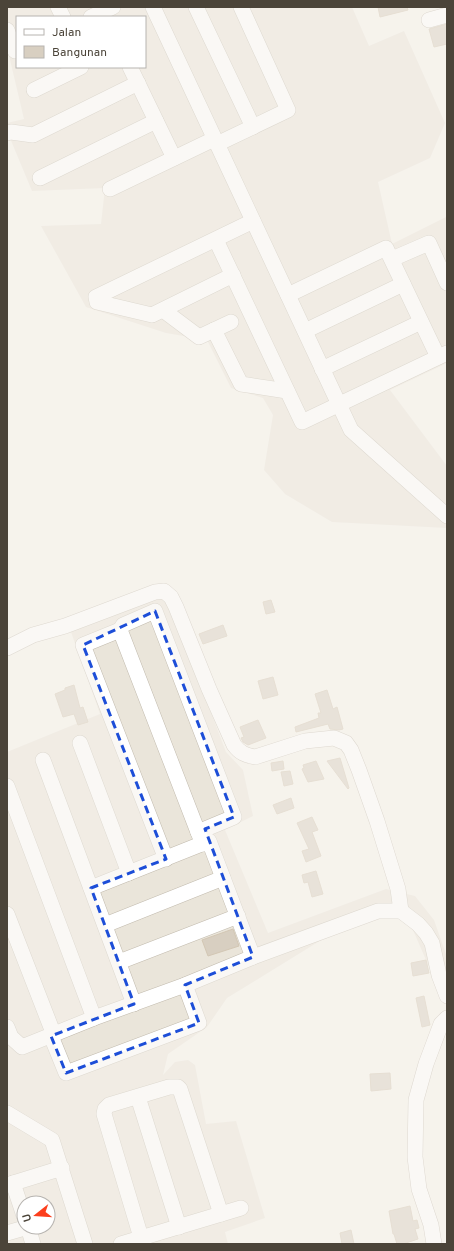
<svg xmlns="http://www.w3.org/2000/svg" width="454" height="1251" font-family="Overpass,sans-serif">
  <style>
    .residential { fill: #eae5da; fill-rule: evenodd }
    .building { fill: #d8cfc1; stroke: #d3c7b4 }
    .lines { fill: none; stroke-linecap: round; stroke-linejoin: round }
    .minor-casing { stroke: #c2bbae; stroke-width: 16 }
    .minor { stroke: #fff; stroke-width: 15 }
    .marked { fill: none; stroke: #1d4ed8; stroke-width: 3; stroke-dasharray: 8 5; stroke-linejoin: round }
  </style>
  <rect width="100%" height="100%" fill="#f6f3ec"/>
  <g class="residential">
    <path d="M7 7H352L369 46 404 31 445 123 430 158 378 182 392 244 446 217 447 220V363L390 390 447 466V528L332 522 285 494 264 470 273 415 263 398 231 388 207 340 166 333 86 307 41 226 101 224 105 188 32 191 7 131V123L24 119 7 47ZM17 17H145V67H17Z"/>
    <path d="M159 596 170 605 226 752 243 770 253 816 225 830 268 933 386 889 415 896 434 920 447 957V992L442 997 413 930 400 914 384 912 331 934 227 998 207 1027 168 1054 163 1075 175 1062 188 1060 195 1065 206 1124 236 1121 265 1218 225 1232 228 1244H7V752L100 714 71 632 147 599ZM24 1203H48V1227H24Z"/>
  </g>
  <g class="building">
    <polygon points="378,7 407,7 408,10 380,17"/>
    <polygon points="447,24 447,44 434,47 429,29"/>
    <polygon points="271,600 275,612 266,614 263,602"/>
    <polygon points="223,625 227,636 203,644 199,634"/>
    <polygon points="273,677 278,695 263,699 258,681"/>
    <polygon points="74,685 80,708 83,707 88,722 78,725 74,714 63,717 55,694 65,690 65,688"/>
    <polygon points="327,690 333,709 337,707 343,729 339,730 330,729 328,724 296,732 295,727 319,718 318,713 321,713 315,694"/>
    <polygon points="258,720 266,738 248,745 243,742 241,738 244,737 240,727"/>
    <polygon points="340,758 349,788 348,789 327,761"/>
    <polygon points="283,761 284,769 272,771 271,763"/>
    <polygon points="316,761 324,779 308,782 302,769 304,768 303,765"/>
    <polygon points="290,771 293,784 284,786 281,772"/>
    <polygon points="291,798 294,808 277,814 273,805"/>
    <polygon points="312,817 318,830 312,832 321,856 306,862 302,851 309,849 297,823"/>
    <polygon points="316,871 323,894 312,897 308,882 304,883 302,875"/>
    <polygon points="233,929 239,946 208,956 202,940"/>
    <polygon points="426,960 429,973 413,976 411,963"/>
    <polygon points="424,996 430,1025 422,1027 416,998"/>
    <polygon points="390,1073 391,1089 371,1091 370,1074"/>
    <polygon points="410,1206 413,1221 417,1220 419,1228 415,1229 418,1239 403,1244 397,1244 394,1234 393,1234 389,1211"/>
    <polygon points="351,1230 354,1244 342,1244 340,1233"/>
  </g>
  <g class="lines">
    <g class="minor-casing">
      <g id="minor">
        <polyline points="58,7 63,17"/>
        <polyline points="153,7 351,430 447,516"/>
        <polyline points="196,7 253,127"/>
        <polyline points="91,17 113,7"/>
        <polyline points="429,20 447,15"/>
        <polyline points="7,30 15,51 17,50"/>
        <polyline points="130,67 174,158"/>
        <polyline points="34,90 81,67"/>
        <polyline points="7,133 11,132 33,135 138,83"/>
        <polyline points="217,144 288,110 241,7"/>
        <polyline points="40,178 156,121"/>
        <polyline points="110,189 214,139"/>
        <polyline points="216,240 302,422 447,353"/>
        <polyline points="392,259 429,243 447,283"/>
        <polyline points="233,275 152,315 97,302 96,297 253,221"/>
        <polyline points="288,295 386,248 438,357"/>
        <polyline points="163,310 199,337 231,322"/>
        <polyline points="214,330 241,384 287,391"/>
        <polyline points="305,331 403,284"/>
        <polyline points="322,369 421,322"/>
        <polyline points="120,630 198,832"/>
        <path d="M7 648 33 635 65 626 155 592 164 591 171 597 176 607 209 689 234 745C240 753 245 755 255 757L305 741 334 738 346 743 351 750 359 770 377 821 398 889 401 911"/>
        <polyline points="80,743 129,873"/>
        <polyline points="43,760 134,1004"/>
        <polyline points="7,786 94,1018"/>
        <polyline points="166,859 83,645 120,630 123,625 155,611 234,817 198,832 203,844"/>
        <polyline points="91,888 209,841 253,957"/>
        <polyline points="7,914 54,1035"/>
        <polyline points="105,925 223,878"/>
        <polyline points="119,962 238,916"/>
        <polyline points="7,1027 11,1037 22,1047 94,1018 185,985 253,957 378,911 401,911 418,924 426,933 432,943 439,975 447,996"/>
        <polyline points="51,1036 66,1073 199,1023 185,985"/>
        <polyline points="138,1097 179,1227"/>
        <polyline points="7,1113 52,1140 85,1244"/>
        <polyline points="13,1183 24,1216"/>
        <polyline points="7,1185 62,1168"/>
        <polyline points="28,1227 33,1244"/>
        <polyline points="7,1233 28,1227"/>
        <polyline points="121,1244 241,1208"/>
        <polyline points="143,1244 104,1114 105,1109 109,1105 169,1087 178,1087 180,1089 221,1214"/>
        <polyline points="434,1244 431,1225 419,1189 415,1157 416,1100 426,1064 441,1024 447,1018"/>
      </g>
    </g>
    <use href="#minor" class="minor"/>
  </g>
  <path d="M0 0H454V1251H0ZM155 611 234 817 205 829 253 957 185 985 199 1023 66 1073 51 1036 134 1004 91 888 166 859 83 645Z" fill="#f6f3ec" fill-opacity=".55" fill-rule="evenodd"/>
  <path class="marked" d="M155 611 234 817 205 829 253 957 185 985 199 1023 66 1073 51 1036 134 1004 91 888 166 859 83 645Z"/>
  <rect width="454" height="1251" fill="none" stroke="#4b4439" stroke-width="16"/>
  <rect x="16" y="16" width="130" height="52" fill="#ffffff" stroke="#b7b4b0"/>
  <rect x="24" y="29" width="20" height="6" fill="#ffffff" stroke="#b7b4b0"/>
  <text x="52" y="36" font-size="12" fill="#4b4439">Jalan</text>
  <rect x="24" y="46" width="20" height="12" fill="#d8cfc1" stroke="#b7b4b0"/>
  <text x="52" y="56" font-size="12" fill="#4b4439">Bangunan</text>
  <g transform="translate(36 1215) rotate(253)"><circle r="19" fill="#ffffff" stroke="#b7b4b0"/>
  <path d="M0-3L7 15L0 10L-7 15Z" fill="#fc3f1d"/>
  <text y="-6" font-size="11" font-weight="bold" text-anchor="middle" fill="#4b4439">U</text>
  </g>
</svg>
